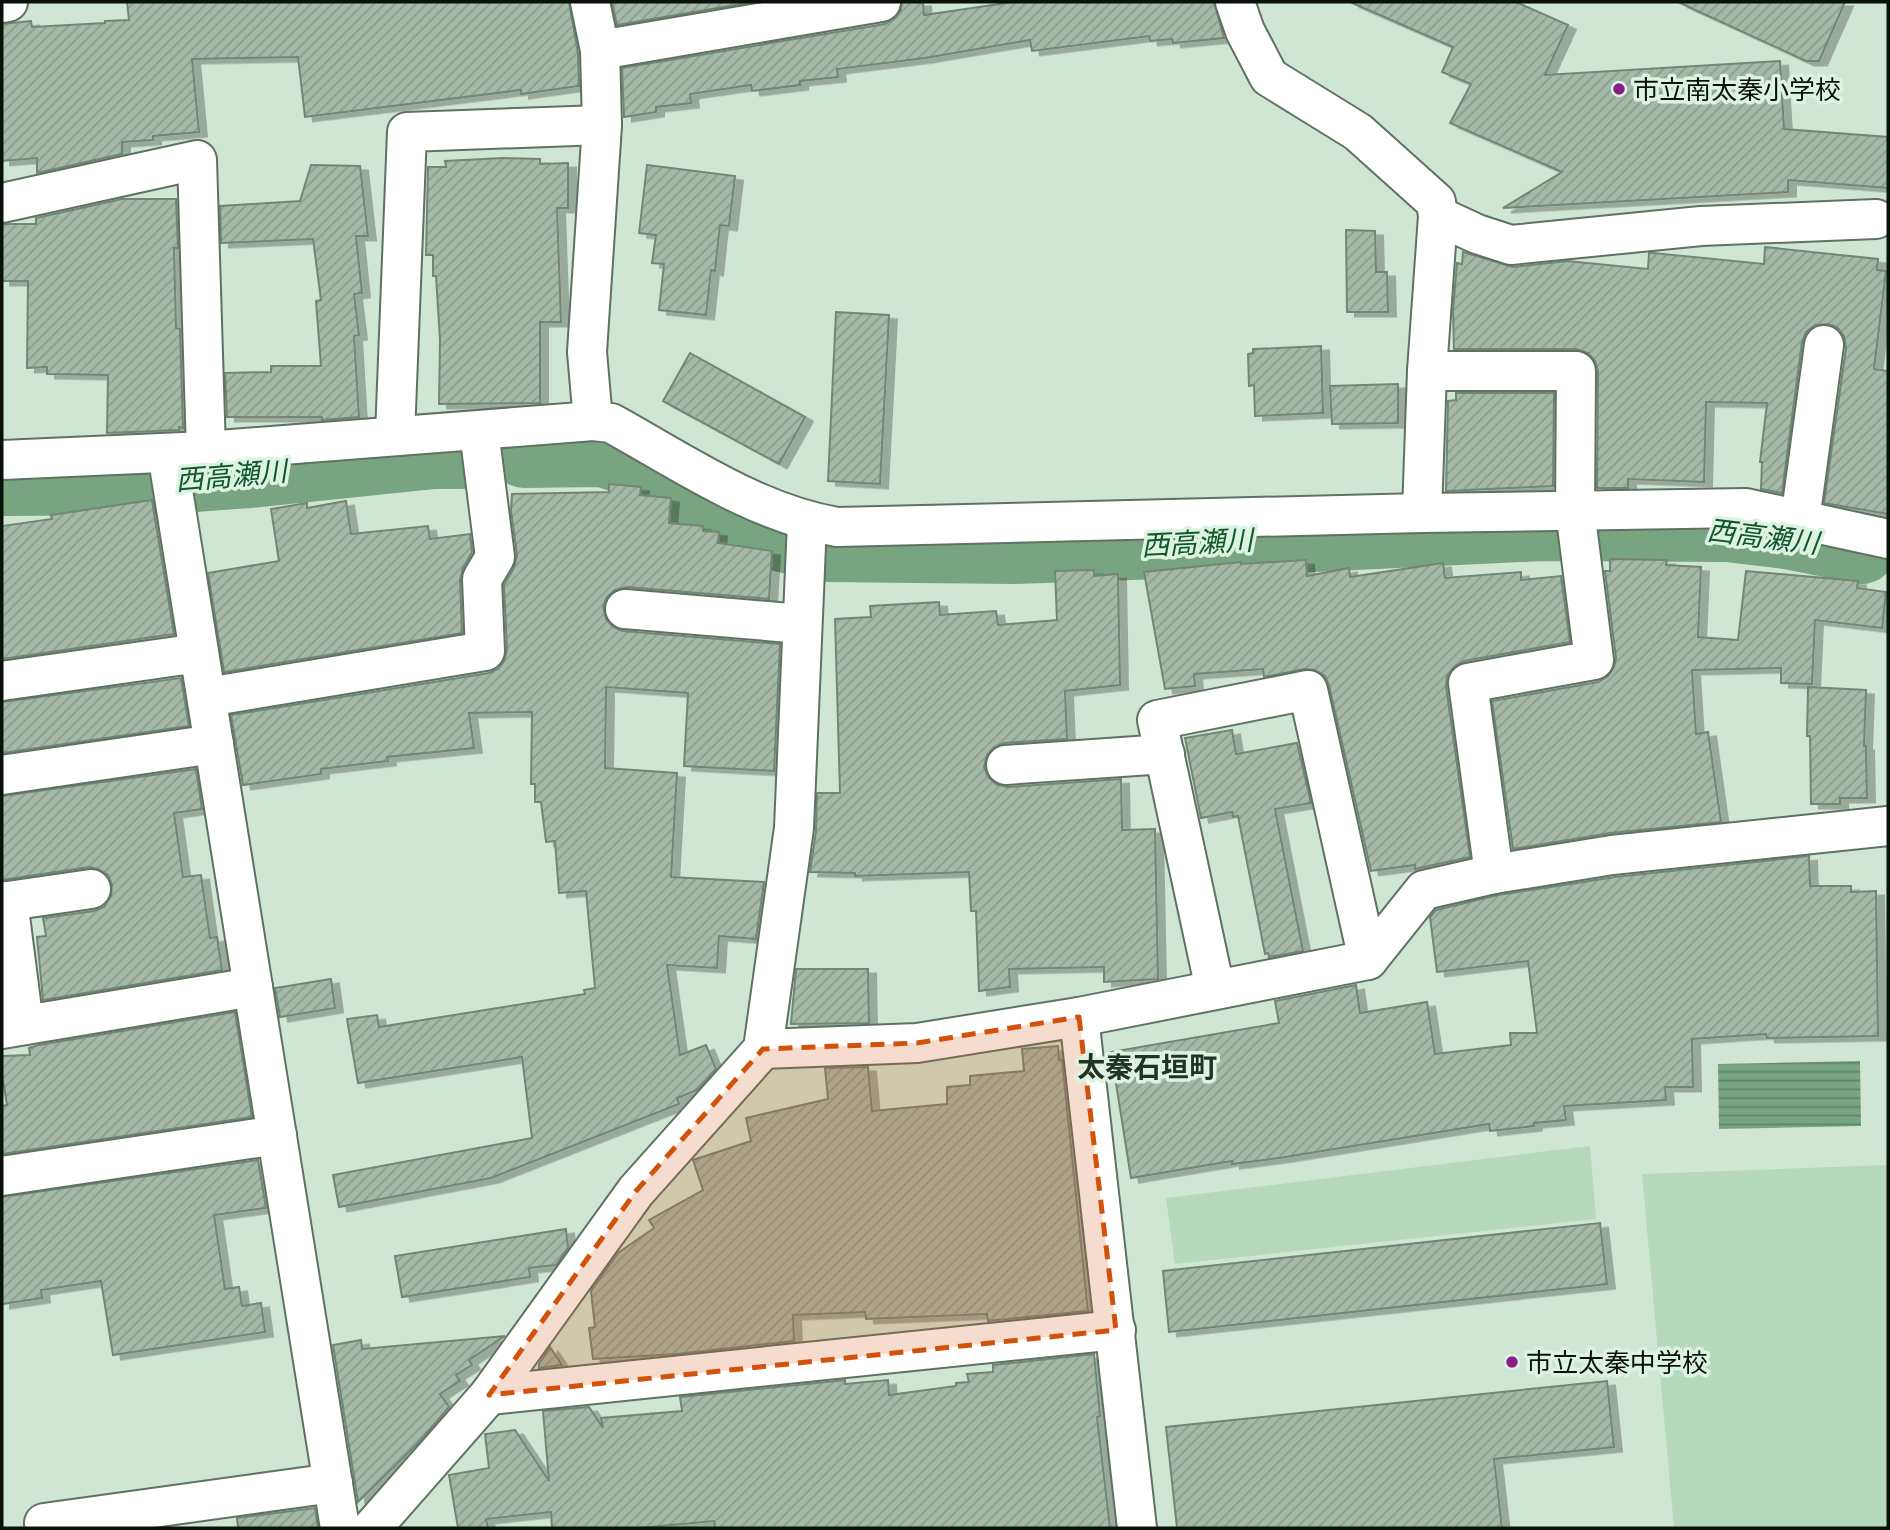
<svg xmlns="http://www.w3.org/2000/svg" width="1890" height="1530" font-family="Mulish,'Noto Sans JP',sans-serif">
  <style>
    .grass { fill: #b5d9bb }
    .water { fill: url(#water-rules) }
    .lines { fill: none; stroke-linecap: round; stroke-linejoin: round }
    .river { stroke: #78a480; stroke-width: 68 }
    .building { fill: url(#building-hatch); stroke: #728676; stroke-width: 2; filter: url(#shadow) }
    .minor-casing { stroke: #5f7262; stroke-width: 42 }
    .minor { stroke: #fff; stroke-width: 38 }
    .marked { fill: #d2520c; fill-opacity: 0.2; stroke: #d2520c; stroke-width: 5; stroke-dasharray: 14 9; stroke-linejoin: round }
    .poi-dot { fill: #891f84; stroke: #ddf3e1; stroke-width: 2.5 }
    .labels { text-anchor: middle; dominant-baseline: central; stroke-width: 7; stroke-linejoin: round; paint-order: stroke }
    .poi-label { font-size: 26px; fill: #0a110b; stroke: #ddf3e1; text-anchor: start }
    .water-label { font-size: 28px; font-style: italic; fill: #11572a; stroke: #ddf3e1 }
    .neighbourhood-label { font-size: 28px; font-weight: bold; fill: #223325; stroke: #ddf3e1 }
  </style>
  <defs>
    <pattern id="water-rules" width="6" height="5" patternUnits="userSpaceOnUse" patternTransform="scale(1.75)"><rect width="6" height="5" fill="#78a480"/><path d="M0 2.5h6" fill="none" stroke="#618467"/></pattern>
    <pattern id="building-hatch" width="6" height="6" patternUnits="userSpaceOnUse" patternTransform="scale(1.75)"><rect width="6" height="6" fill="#a4b9a7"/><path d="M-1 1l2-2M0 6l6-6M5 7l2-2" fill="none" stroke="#8c9e8e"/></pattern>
    <filter id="shadow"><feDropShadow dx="8" dy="4.5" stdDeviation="0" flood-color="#0004"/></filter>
  </defs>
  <rect width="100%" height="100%" fill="#d0e6d4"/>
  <g class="grass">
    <polygon points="1590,1146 1596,1219 1175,1264 1166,1198"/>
    <polygon points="1888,1165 1888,1528 1674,1528 1642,1174"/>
  </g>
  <polygon class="water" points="1860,1061 1861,1126 1719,1129 1718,1064"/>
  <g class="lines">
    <g class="river">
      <polyline points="524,454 603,453 636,464 722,513 754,527 782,538 824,548 1013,550 1189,544 1542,527 1728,528 1786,535 1862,550"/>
      <polyline points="2,482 153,481 249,474 434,455 461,455"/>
    </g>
  </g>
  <g class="building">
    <polygon points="127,2 569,2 578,53 579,86 521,94 521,90 305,117 298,57 192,59 199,132 153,136 153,140 122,142 122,154 37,173 37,158 2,161 2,24 31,21 32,27 105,23 105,21 129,20"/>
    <polygon points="612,2 753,2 617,25"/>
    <polygon points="902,2 923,2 924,15 1013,2 1214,2 1224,38 1173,43 1172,39 1150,41 1149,36 1032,51 1030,40 925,58 837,69 838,77 800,81 800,85 752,91 751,85 690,94 691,103 656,107 656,112 624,117 622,68 885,24 895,18 901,10"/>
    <polygon points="1350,2 1516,2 1568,25 1545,75 1780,61 1784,129 1888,137 1888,188 1788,180 1788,192 1503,208 1562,172 1450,123 1471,84 1442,72 1453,47"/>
    <polygon points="1678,2 1845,2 1819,61 1806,61"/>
    <polygon points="503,158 540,159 540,164 568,163 568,208 557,208 561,322 540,322 540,403 439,404 440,340 436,276 433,276 433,255 426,255 428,167 446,167 445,161"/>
    <polygon points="311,165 360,166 368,236 356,236 362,293 354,294 359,335 354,336 359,417 322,420 322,417 227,417 225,373 271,372 271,366 321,366 316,301 321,300 313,239 221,243 220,206 300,201"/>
    <polygon points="647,165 735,176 729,226 720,225 715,271 711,270 706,315 659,310 664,264 652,263 656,235 639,233"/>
    <polygon points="122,199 176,199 178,248 174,248 176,328 180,329 183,428 179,427 179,430 107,433 108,375 47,374 47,367 27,368 28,281 2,281 2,224 36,224 36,218"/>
    <polygon points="1346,230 1375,231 1376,272 1387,272 1388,312 1347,312"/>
    <polygon points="1765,247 1878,259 1877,270 1886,271 1874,369 1888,371 1888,514 1824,503 1846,348 1844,336 1837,327 1828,324 1815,325 1806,332 1802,342 1782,493 1761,489 1762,462 1760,462 1767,403 1706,402 1704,482 1628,479 1628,488 1597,488 1598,371 1595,361 1588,353 1576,349 1454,349 1453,311 1457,263 1462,264 1463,252 1513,267 1567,261 1648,269 1649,253 1653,253 1764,264"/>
    <polygon points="836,312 889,315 880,484 828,481"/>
    <polygon points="1321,346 1323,413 1255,416 1254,385 1249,386 1248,354 1253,353 1253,349"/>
    <polygon points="690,353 805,417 779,464 663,401"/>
    <polygon points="1398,384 1398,423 1332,424 1330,386"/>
    <polygon points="1456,393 1554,393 1553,486 1446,491 1448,401 1456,400"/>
    <polygon points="609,484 641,487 640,495 671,498 669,523 703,526 703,531 719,532 718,543 772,551 769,599 627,587 615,590 607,597 603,606 606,619 613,627 623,631 780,644 774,771 684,766 688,693 606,687 605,768 677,773 671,877 764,882 756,939 719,936 717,968 667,965 680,1055 706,1045 716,1069 697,1090 677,1098 679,1104 491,1178 339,1207 333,1175 532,1138 522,1057 358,1083 347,1019 377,1015 379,1027 585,994 584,990 595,988 586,891 559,893 555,841 546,842 541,802 535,802 535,784 531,784 532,712 469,713 474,748 387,757 388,761 321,769 321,774 243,785 231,715 489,673 498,669 504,661 507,650 504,585 514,568 517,555 511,511 512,494 609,492"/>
    <polygon points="152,500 174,634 2,659 2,526 52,519 51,515"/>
    <polygon points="346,501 351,534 428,526 430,539 470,534 472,552 463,568 460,580 462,633 224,672 208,573 279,561 271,509 307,503 307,508"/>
    <polygon points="1610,559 1667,560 1666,565 1701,567 1698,637 1738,640 1746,571 1858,581 1857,588 1886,592 1882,628 1815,620 1812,684 1781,683 1781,668 1692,670 1696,734 1708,732 1721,822 1610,833 1513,849 1492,701 1598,682 1608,676 1614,667 1616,658 1605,571 1610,571"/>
    <polygon points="1306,560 1307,576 1349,568 1350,577 1443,563 1445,578 1521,572 1521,580 1561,576 1570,642 1464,661 1454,667 1447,676 1446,686 1470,857 1415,869 1415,865 1371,871 1329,685 1325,676 1315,670 1304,669 1264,677 1263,669 1194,674 1195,686 1165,689 1144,572 1241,562 1241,564"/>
    <polygon points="1094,570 1094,576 1118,574 1120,685 1065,691 1067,739 1004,743 994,747 987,755 984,767 988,777 996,784 1007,787 1121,779 1122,830 1155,829 1158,979 1104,982 1104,967 1009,969 1010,987 979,991 976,911 971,911 969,872 855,876 855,873 810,872 816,831 817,793 840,793 835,619 871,617 870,606 939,602 940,615 996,611 998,625 1057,620 1055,571"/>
    <polygon points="181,678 189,726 2,753 2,702"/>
    <polygon points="1808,687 1866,690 1864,746 1866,746 1867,798 1840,798 1840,804 1811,804 1810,736 1807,736"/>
    <polygon points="1232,730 1236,754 1297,743 1311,803 1275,809 1303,951 1269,957 1268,953 1265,954 1238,816 1233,817 1232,812 1201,818 1185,738"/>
    <polygon points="196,769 202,809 174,813 183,877 201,875 210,938 217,937 222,970 43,1000 37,937 46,936 43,918 94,911 104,907 111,896 112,885 108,875 98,869 89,867 2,880 2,796"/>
    <polygon points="1809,856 1810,886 1851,886 1851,892 1876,891 1878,1036 1767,1038 1766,1034 1692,1039 1693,1087 1665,1087 1666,1100 1564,1106 1566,1120 1534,1123 1534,1126 1490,1131 1489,1124 1279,1158 1232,1164 1232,1161 1131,1178 1111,1052 1279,1023 1275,1001 1356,985 1360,1013 1427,1002 1435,1054 1511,1045 1510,1033 1537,1033 1528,961 1437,972 1430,917 1436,910 1498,895 1615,877"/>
    <polygon points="796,969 868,969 869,1023 791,1024"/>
    <polygon points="331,979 335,1008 280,1017 275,988"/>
    <polygon points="235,1012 252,1117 2,1154 2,1106 7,1105 2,1074 2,1056 30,1055 29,1048 39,1045"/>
    <polygon points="1058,1046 1059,1060 1062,1060 1088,1311 988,1321 987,1314 866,1319 865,1312 793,1315 794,1341 677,1354 593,1359 589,1328 595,1327 591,1291 618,1253 654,1228 649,1220 703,1190 693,1160 751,1141 746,1118 828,1099 825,1068 868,1067 872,1111 947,1104 947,1087 970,1085 970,1076 1024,1071 1022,1049"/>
    <polygon points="258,1160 266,1208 214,1215 225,1289 239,1287 242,1306 261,1303 265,1332 113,1355 101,1281 41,1290 42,1298 2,1304 2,1197"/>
    <polygon points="1600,1223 1607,1284 1169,1332 1163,1271"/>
    <polygon points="566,1229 568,1248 556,1265 529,1268 530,1277 402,1297 395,1256"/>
    <polygon points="505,1336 469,1360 472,1365 456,1375 460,1381 440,1394 449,1407 419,1442 358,1502 333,1345 361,1340 362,1349"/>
    <polygon points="550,1347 562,1365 539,1368 539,1364"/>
    <polygon points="1094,1354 1100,1416 1097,1417 1110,1528 715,1528 714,1521 639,1528 552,1528 551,1512 486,1519 488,1528 458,1528 449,1475 489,1468 485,1434 515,1430 549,1481 543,1411 589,1407 603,1428 601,1418 682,1411 680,1397 845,1380 845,1384 888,1380 889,1395 956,1386 956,1383 969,1382 967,1374 993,1372 993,1365"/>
    <polygon points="1607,1381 1614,1447 1494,1459 1502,1528 1177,1528 1166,1427"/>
    <polygon points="315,1508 318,1528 238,1528 237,1518"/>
  </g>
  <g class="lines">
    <g class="minor-casing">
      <g id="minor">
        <polyline points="590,2 600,50 602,125 587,352 593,421"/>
        <polyline points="1235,2 1245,31 1269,77 1358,132 1436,202 1438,216 1427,371 1422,513"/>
        <polyline points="2,3 8,2"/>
        <polyline points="600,50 881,2"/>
        <polyline points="2,203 197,160 206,451"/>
        <polyline points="1438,216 1477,234 1511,245 1701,226 1876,219"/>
        <polyline points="1427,371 1576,371 1575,510 1594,660 1468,683 1494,874"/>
        <polyline points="395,435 407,132 602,125"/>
        <polyline points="167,453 340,1528"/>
        <path d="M2 460 206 451 593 421 611 423C682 462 755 513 837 527L1422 513 1746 508 1888 539"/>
        <polyline points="1800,520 1824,345"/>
        <polyline points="625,609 802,624"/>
        <polyline points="2,681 199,653"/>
        <polyline points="207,697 485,651 482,579 495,557 479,431"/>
        <polyline points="1006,765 1165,754"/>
        <polyline points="2,775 214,744"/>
        <polyline points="8,901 24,1025"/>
        <polyline points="2,902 91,889"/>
        <polyline points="1215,989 1157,720 1308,690 1368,960"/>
        <polyline points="1079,1017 1137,1528"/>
        <polyline points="2,1029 253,987"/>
        <polyline points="763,1049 917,1043 1079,1017 1368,960 1424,890 1494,874 1612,855 1888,826"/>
        <polyline points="2,1176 277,1135"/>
        <polyline points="489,1395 1116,1330"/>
        <polyline points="44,1523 333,1483"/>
        <polyline points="372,1528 489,1395 636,1191 763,1049 794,828 807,522"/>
      </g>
    </g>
    <use href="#minor" class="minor"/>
  </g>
  <path class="marked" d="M1079 1017 1116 1330 489 1395 636 1191 763 1049 917 1043Z"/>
  <g class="poi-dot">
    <circle cx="1619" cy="89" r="7"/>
    <circle cx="1512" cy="1362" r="7"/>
  </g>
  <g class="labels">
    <g class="poi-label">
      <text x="1633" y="89">市立南太秦小学校</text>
      <text x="1526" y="1362">市立太秦中学校</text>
    </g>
    <g class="water-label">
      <text transform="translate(231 475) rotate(-5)">西高瀬川</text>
      <text transform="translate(1763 536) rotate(7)">西高瀬川</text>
      <text transform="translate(1197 542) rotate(-3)">西高瀬川</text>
    </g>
    <g class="neighbourhood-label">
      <text x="1147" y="1066">太秦石垣町</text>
    </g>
  </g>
  <rect width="1890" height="1530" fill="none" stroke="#0a110b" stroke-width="7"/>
</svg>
